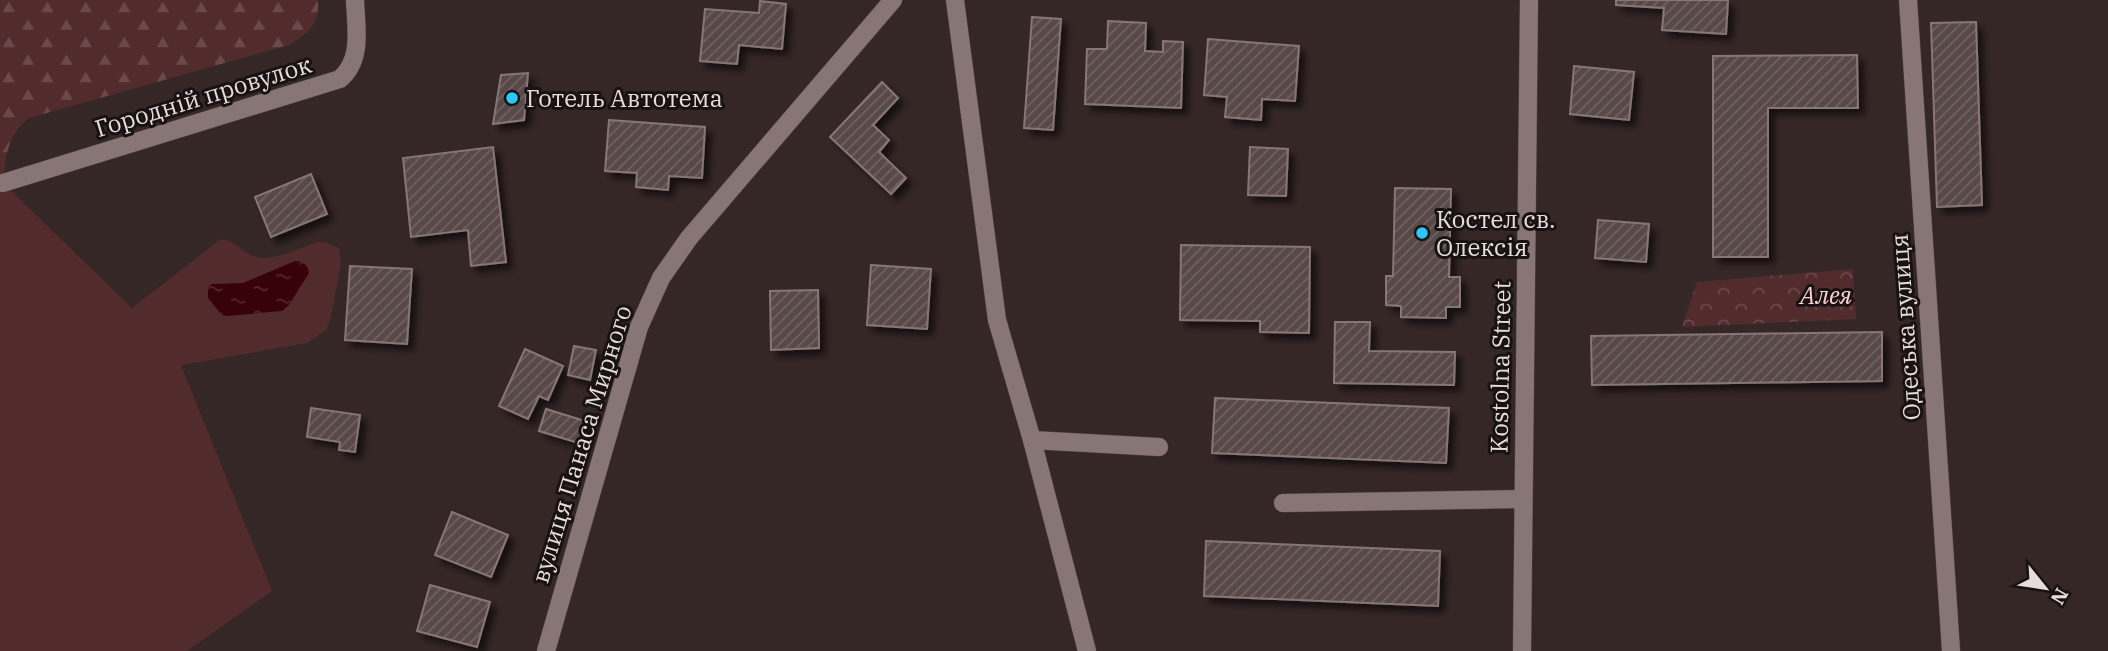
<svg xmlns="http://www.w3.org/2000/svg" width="2108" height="651" font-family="'IBM Plex Serif',serif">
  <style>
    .grass { fill: #522b2c }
    .forest { fill: url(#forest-firs) }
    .park { fill: url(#park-crowns) }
    .water { fill: url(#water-ripples) }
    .building { fill: url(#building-hatch); stroke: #887676; stroke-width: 2; filter: url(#shadow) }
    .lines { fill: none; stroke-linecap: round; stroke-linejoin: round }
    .lane-casing { stroke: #524545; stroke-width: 19 }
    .street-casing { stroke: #524545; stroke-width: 19 }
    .lane { stroke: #887676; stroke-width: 18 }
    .street { stroke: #887676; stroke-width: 18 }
    .poi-dot { fill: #29c8ff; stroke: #191212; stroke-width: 2.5 }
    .labels { text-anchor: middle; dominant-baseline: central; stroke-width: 6; stroke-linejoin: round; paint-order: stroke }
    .street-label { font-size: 24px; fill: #e7dcdc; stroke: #191212 }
    .poi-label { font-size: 24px; fill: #e7dcdc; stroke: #191212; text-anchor: start }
    .park-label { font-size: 24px; font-style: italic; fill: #fbd3d3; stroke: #191212 }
  </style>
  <defs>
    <pattern id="forest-firs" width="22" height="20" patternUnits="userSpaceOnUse" patternTransform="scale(1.75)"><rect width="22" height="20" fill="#522b2c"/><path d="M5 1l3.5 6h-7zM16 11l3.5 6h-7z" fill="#6b494a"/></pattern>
    <pattern id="park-crowns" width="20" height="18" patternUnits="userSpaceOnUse" patternTransform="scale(1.75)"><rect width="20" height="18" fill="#522b2c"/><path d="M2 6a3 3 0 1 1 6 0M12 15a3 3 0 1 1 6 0" fill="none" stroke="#6b494a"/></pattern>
    <pattern id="water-ripples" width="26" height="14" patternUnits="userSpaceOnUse" patternTransform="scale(1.75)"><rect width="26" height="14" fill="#38020b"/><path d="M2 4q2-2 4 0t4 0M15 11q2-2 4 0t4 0" fill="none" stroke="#55262e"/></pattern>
    <pattern id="building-hatch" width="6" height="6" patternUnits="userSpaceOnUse" patternTransform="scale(1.75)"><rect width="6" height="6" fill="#584848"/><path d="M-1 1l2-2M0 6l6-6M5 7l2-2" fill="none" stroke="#706262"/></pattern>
    <filter id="shadow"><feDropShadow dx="6" dy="6" stdDeviation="3.5" flood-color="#0009"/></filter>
  </defs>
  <rect width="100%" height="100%" fill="#362727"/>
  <path class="grass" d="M3 183 132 308 221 239C235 241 239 249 251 255 269 264 299 248 318 242H325L339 248 341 265 330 321 326 330 307 343 181 365 272 591 187 651H0V186Z"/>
  <path class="forest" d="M0 0H318C320 23 308 34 289 45L29 118C7 135 6 156 3 183L0 186Z"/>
  <polygon class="park" points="1853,269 1856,319 1682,327 1697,282"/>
  <path class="water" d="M295 261C303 261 308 264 309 273L289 305 282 311 228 316 222 315 208 298V287L212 284 243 283Z"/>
  <g class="building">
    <polygon points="1616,0 1728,0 1726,34 1662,30 1664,8 1616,5"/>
    <polygon points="760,1 786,4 782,49 739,45 737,64 700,61 705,9 759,13"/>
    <polygon points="1032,17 1061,19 1053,130 1024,128"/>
    <polygon points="1108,21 1146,23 1145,51 1163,52 1163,41 1183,42 1181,108 1085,104 1087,49 1107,49"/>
    <polygon points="1976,22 1982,205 1937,207 1931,23"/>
    <polygon points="1208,39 1299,46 1295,101 1262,99 1261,120 1225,117 1227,97 1204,95"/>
    <polygon points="1857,55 1858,108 1768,108 1768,257 1713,257 1713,56"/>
    <polygon points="1574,66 1634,72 1629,120 1570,114"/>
    <polygon points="528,73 524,120 493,124 501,75"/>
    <polygon points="882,82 898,98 873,125 889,140 879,152 906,178 891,194 830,137"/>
    <polygon points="609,120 705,127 702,178 669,176 668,190 636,187 637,173 605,171"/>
    <polygon points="493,147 506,262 471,266 468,230 411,237 403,158"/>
    <polygon points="1250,147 1288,149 1286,196 1248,195"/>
    <polygon points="311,174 327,214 271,237 255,197"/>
    <polygon points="1395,188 1451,189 1449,277 1460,277 1460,307 1446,307 1446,318 1401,317 1401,306 1386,305 1386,276 1393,276"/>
    <polygon points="1598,220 1649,224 1646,262 1595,258"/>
    <polygon points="1181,245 1310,247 1309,333 1260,332 1260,321 1180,320"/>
    <polygon points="871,265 931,269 927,329 867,325"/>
    <polygon points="350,266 412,269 407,344 345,340"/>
    <polygon points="818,290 819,348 771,350 770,291"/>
    <polygon points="1335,322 1370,322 1369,351 1455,352 1454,385 1334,383"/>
    <polygon points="1882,332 1882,381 1592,385 1591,336"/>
    <polygon points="574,346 596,350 590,380 568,375"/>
    <polygon points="525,349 563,366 548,400 539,396 528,419 499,406"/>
    <polygon points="1215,398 1449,408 1446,463 1212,453"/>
    <polygon points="311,408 360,415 355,452 339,450 340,442 307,437"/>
    <polygon points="546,409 588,422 582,444 539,431"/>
    <polygon points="452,512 508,535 491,577 435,555"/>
    <polygon points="1206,541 1440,551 1438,606 1204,596"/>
    <polygon points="430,585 490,602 477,647 417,631"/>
  </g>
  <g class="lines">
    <g class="lane-casing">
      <polyline id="lane" points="1283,503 1523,499"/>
    </g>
    <g class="street-casing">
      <g id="street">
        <polyline points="955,0 997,320 1032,440 1087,651"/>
        <polyline points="1908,0 1951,651"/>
        <path d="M3 183 340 79C363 59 356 28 355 0"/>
        <polyline points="1032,440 1159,447"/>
        <polyline points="546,651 639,327 661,278 689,238 893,0"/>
        <polyline points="1522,651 1529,0"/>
      </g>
    </g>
    <use href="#lane" class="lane"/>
    <use href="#street" class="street"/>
  </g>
  <g class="poi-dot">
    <circle cx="512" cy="98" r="7"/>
    <circle cx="1422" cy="233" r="7"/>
  </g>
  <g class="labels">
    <g class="street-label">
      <text transform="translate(203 96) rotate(-17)">Городній провулок</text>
      <text transform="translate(1905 327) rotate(-94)">Одеська вулиця</text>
      <text transform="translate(1500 367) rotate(-89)">Kostolna Street</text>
      <text transform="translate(581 444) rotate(-73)">вулиця Панаса Мирного</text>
    </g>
    <g class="poi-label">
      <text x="526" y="98">Готель Автотема</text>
      <text x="1436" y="219">Костел св.<tspan x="1436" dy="28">Олексія</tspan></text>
    </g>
    <g class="park-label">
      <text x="1826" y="295">Алея</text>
    </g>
  </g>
  <g transform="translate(2045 588) rotate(120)" stroke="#191212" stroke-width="5" paint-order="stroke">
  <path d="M0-5L12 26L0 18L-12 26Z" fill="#e7dcdc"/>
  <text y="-10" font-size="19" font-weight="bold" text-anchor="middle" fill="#e7dcdc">N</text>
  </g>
</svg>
